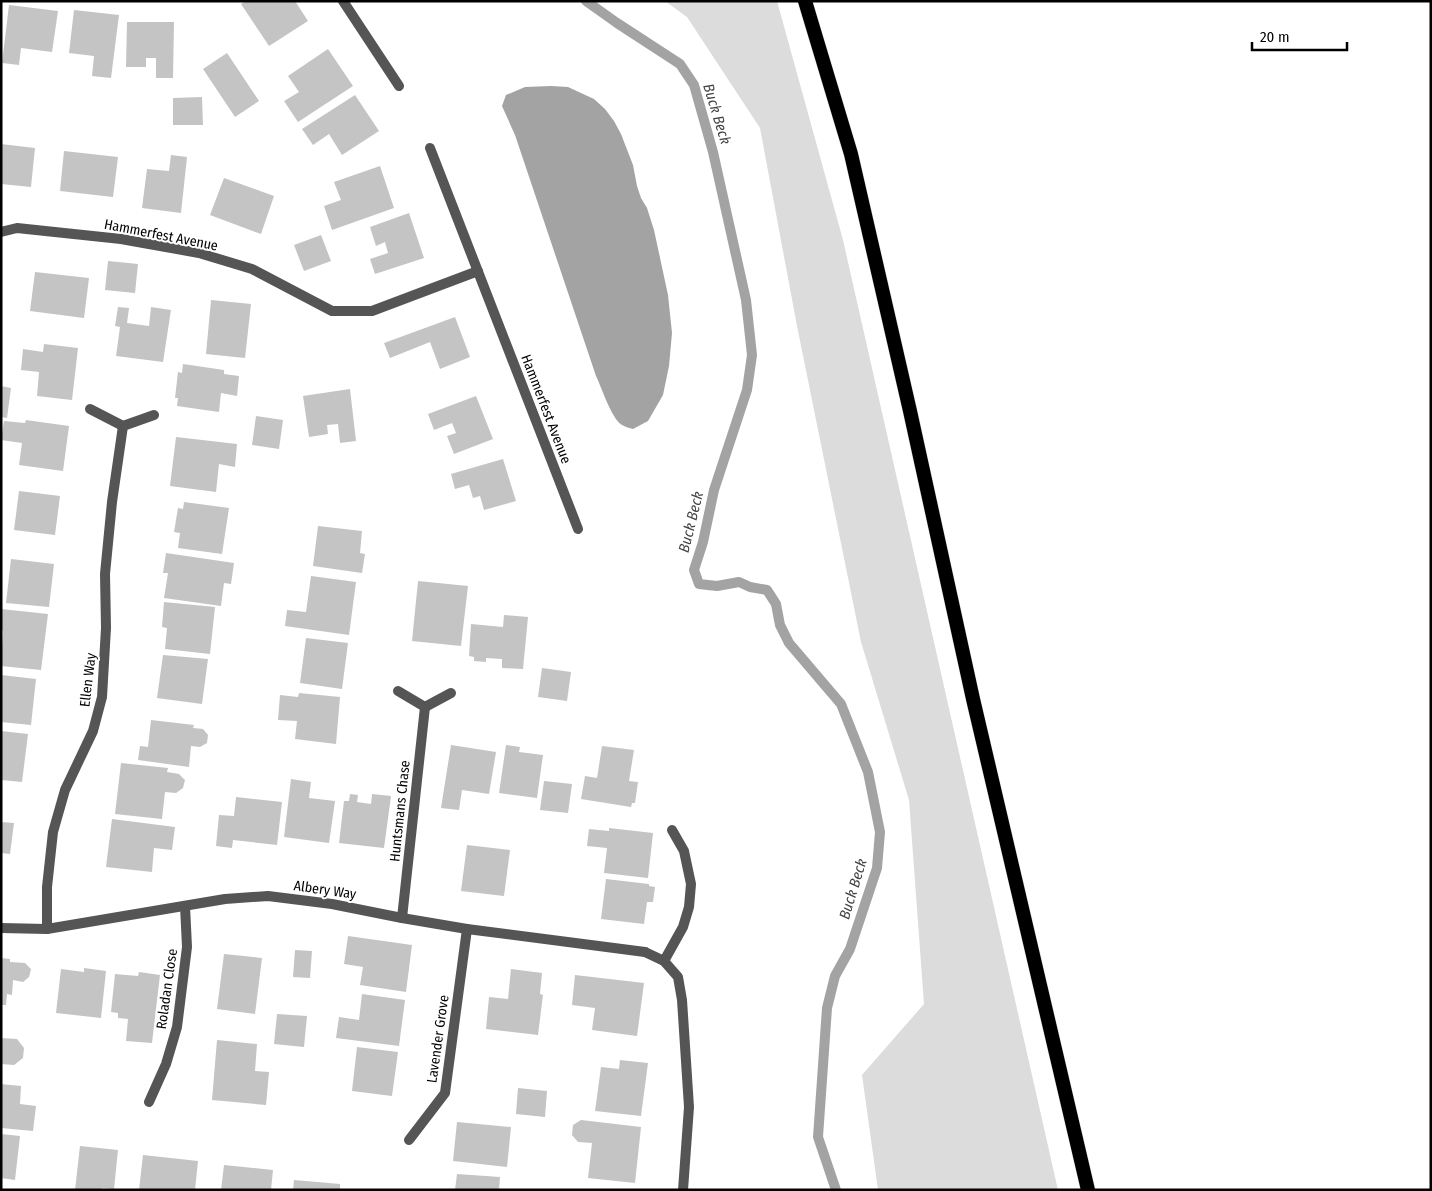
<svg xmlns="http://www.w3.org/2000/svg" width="1432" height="1191" font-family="'Fira Sans Condensed',sans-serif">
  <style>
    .green { fill: #dcdcdc }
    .water { fill: #a3a3a3 }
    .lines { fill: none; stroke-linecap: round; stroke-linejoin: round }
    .stream { stroke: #a3a3a3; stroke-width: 10 }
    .building { fill: #c4c4c4 }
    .trunk-casing { stroke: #dbdbdb; stroke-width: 15 }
    .service { stroke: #555; stroke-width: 10 }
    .minor { stroke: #555; stroke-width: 10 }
    .trunk { stroke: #000; stroke-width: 14 }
    .labels { text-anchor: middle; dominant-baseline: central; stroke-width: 4; stroke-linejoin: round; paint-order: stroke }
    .street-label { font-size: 14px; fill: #000; stroke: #fff }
    .water-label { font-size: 15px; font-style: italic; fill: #444; stroke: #fff }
  </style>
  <rect width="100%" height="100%" fill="#fff"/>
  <polygon class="green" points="665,1 777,1 843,240 1058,1190 878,1190 862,1075 924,1004 909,800 861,642 797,326 760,128 687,17"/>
  <path class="water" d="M551 86 568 87 594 99 605 109 614 121 621 134 633 165 637 186 641 198 647 208 654 230 668 295 672 333 669 366 663 395 648 421 633 429C630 428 625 427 622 425 611 418 602 388 596 376L515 135 502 106 506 95 525 87Z"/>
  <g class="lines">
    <polyline class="stream" points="586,1 617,23 680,64 694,85 713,152 746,300 752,355 747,390 714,490 703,542 694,570 699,584 717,586 739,582 750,587 767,590 776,604 780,625 789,643 841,704 868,772 880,832 877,868 850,949 835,976 827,1008 818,1137 836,1190"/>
  </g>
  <g class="building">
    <polygon points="246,1 295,1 308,21 269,46 241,4"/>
    <polygon points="9,5 58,11 52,52 21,48 19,65 2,63"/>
    <polygon points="74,10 119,15 111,78 92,76 94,56 69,53"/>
    <polygon points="127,22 174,22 173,78 156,78 156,58 146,58 146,67 126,67"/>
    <polygon points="328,49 353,86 298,122 284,101 299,92 288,76"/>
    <polygon points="227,53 259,101 235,117 203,69"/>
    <polygon points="355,95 379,131 342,155 329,134 313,145 302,129"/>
    <polygon points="202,97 203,125 173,125 173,98"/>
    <polygon points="1,144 35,148 31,187 1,184"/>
    <polygon points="64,151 118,157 113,197 60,191"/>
    <polygon points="171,155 187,157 181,213 142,208 147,169 169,171"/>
    <polygon points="380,166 394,208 332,230 324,206 341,200 334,182"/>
    <polygon points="224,178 274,196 261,234 210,215"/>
    <polygon points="409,213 424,258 375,274 370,259 388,253 385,242 376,246 370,227"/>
    <polygon points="321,235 331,261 304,271 294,245"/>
    <polygon points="108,261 138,264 135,293 105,290"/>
    <polygon points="35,272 89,278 84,318 30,311"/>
    <polygon points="211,300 251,304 245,358 206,354"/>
    <polygon points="118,307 129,308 127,323 149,326 151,307 171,310 163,362 116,356 120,327 115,326"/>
    <polygon points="455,317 470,357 440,369 430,342 390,358 384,343"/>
    <polygon points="44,344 78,348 72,400 37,396 39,372 21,370 23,349 43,352"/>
    <polygon points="183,364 224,370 224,374 239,376 237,396 221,393 219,412 177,406 178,398 175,398 178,372 182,373"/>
    <polygon points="1,386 11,388 7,418 1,417"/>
    <polygon points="350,389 356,441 340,443 338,424 327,425 328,434 309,437 303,396"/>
    <polygon points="476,396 493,439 454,454 447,436 456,433 452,423 434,430 428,414"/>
    <polygon points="256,416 283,420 279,449 252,445"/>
    <polygon points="26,420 69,426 63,471 19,465 22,443 1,440 4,421 25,423"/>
    <polygon points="176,437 237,444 235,467 219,464 216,492 170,486"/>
    <polygon points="503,459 516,501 484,510 480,496 473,498 469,485 455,489 451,474"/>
    <polygon points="19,491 60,496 55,535 14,530"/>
    <polygon points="184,502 229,508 222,554 178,548 180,533 174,532 178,508 183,509"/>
    <polygon points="318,526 362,531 360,553 365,554 362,573 313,566"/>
    <polygon points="166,553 234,563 231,584 224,583 221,606 164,598 168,573 163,573"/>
    <polygon points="11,559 54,564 49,607 6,603"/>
    <polygon points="311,576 356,582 349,635 285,626 287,610 306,612"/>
    <polygon points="418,581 468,586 461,646 412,641"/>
    <polygon points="164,602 215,607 210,654 165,649 167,628 162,627"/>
    <polygon points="1,609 48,614 41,670 1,666 3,631 1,630"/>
    <polygon points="504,615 528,617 523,669 502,668 502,659 486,658 486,662 474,661 474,657 469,656 471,624 503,627"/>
    <polygon points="306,638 348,643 342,689 300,683"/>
    <polygon points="163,655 208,659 202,704 157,698"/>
    <polygon points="542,668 571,672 567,701 538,697"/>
    <polygon points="1,675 36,679 31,725 1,722"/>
    <polygon points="299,693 340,697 336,744 295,739 297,721 278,720 280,695 298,697"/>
    <polygon points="151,720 194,725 193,728 203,729 208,735 207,743 200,747 191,746 189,767 138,760 140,746 148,747"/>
    <polygon points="1,731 28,734 22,782 1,780"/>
    <polygon points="451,745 496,752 489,794 462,790 459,810 441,808"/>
    <polygon points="506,745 520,747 519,752 543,755 537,798 499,793"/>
    <polygon points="602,746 634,750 629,781 638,782 635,803 632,803 631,807 581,799 585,776 597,778"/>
    <polygon points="121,763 168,768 167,772 179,774 185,780 183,788 176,793 165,792 162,819 115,814"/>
    <polygon points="291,779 311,782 309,798 335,801 329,843 284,837"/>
    <polygon points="544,781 572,784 568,813 540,810"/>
    <polygon points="350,794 358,795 357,802 371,804 372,794 391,796 384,848 339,843 344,801 349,801"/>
    <polygon points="236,797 282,802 277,845 233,840 232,848 216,846 219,815 234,816"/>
    <polygon points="112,819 175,827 172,850 154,848 152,872 106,867"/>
    <polygon points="1,822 14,823 10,854 1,853"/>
    <polygon points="609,828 653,833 648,878 604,873 607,848 587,846 589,829 609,831"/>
    <polygon points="467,845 510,850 504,896 461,891"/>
    <polygon points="606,879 649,884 649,886 655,887 653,902 647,902 644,924 601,919"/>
    <polygon points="348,936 412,945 406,992 360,985 363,967 344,964"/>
    <polygon points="295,950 312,951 310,978 293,977"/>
    <polygon points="224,954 262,958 255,1014 217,1009"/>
    <polygon points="1,958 10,959 10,962 25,963 31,969 29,977 23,982 13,980 12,995 7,994 6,1005 1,1005"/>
    <polygon points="84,968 106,971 101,1018 56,1013 61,969 84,972"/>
    <polygon points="511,969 542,973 540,994 543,995 538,1035 486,1029 489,997 508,999"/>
    <polygon points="139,972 160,975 152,1043 126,1041 128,1019 118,1018 118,1013 111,1012 115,974 138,976"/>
    <polygon points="575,975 644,983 637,1036 592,1030 595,1008 572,1005"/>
    <polygon points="362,994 405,1000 399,1046 336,1038 339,1017 359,1020"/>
    <polygon points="277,1014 307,1016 304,1047 274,1044"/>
    <polygon points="1,1038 17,1039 24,1048 23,1058 14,1065 1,1064"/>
    <polygon points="217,1040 257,1044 255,1071 269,1072 266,1105 212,1100"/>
    <polygon points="357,1047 398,1052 392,1096 352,1091"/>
    <polygon points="620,1060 648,1063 641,1116 595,1111 601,1067 619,1069"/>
    <polygon points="1,1084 21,1086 20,1104 36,1106 33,1131 1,1128"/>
    <polygon points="518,1088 547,1091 545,1117 516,1114"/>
    <polygon points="581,1120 641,1127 635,1183 588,1178 592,1143 578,1142 572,1135 573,1125"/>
    <polygon points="457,1122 511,1127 507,1167 453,1161"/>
    <polygon points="1,1134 20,1136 15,1180 1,1178"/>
    <polygon points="80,1146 118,1150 114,1189 102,1188 102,1190 75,1190"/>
    <polygon points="143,1155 198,1161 195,1190 139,1190"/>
    <polygon points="224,1165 273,1170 271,1190 221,1190"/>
    <polygon points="457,1174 500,1177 499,1190 455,1190"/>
    <polygon points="294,1180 340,1184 340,1190 293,1190"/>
  </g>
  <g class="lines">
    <g class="trunk-casing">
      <polyline id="trunk" points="805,1 851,154 910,411 973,699 1088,1190"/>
    </g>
    <g class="service">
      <polyline points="645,952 664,961 678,977 682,1000 689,1107 683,1190"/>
      <polyline points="664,961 683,927 689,907 691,884 684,851 672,830"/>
    </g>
    <g class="minor">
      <polyline points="343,1 399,86"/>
      <polyline points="430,148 578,529"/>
      <polyline points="1,232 17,228 121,239 199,253 252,269 332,311 372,311 478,271"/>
      <polyline points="90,409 123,426"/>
      <polyline points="398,691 425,707 451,693"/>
      <polyline points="402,918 425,707"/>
      <polyline points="1,928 47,929 225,899 268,896 332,904 402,918 467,929 645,952"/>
      <polyline points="47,929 47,887 53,832 65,790 93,731 102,697 106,628 105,574 112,502 123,426 154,415"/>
      <polyline points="149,1102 166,1064 177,1027 187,947 185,906"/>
      <polyline points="409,1140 445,1093 467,929"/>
    </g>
    <use href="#trunk" class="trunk"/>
  </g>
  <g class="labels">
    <g class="street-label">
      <text transform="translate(161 235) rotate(11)">Hammerfest Avenue</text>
      <text transform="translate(546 409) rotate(69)">Hammerfest Avenue</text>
      <text transform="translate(88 680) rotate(-83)">Ellen Way</text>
      <text transform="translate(400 811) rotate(-84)">Huntsmans Chase</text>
      <text transform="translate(325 890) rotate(8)">Albery Way</text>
      <text transform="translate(167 989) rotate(-82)">Roladan Close</text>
      <text transform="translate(438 1039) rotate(-82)">Lavender Grove</text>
    </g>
    <g class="water-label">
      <text transform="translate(717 114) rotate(73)">Buck Beck</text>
      <text transform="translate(691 522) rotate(-76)">Buck Beck</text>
      <text transform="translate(853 889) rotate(-73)">Buck Beck</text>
    </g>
  </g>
  <rect width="1432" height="1191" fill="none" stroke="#000000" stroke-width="5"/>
  <path d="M1252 42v8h95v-8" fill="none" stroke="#000000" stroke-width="2.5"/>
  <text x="1260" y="42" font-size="15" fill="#000000" stroke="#ffffff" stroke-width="4" paint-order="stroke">20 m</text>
</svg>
